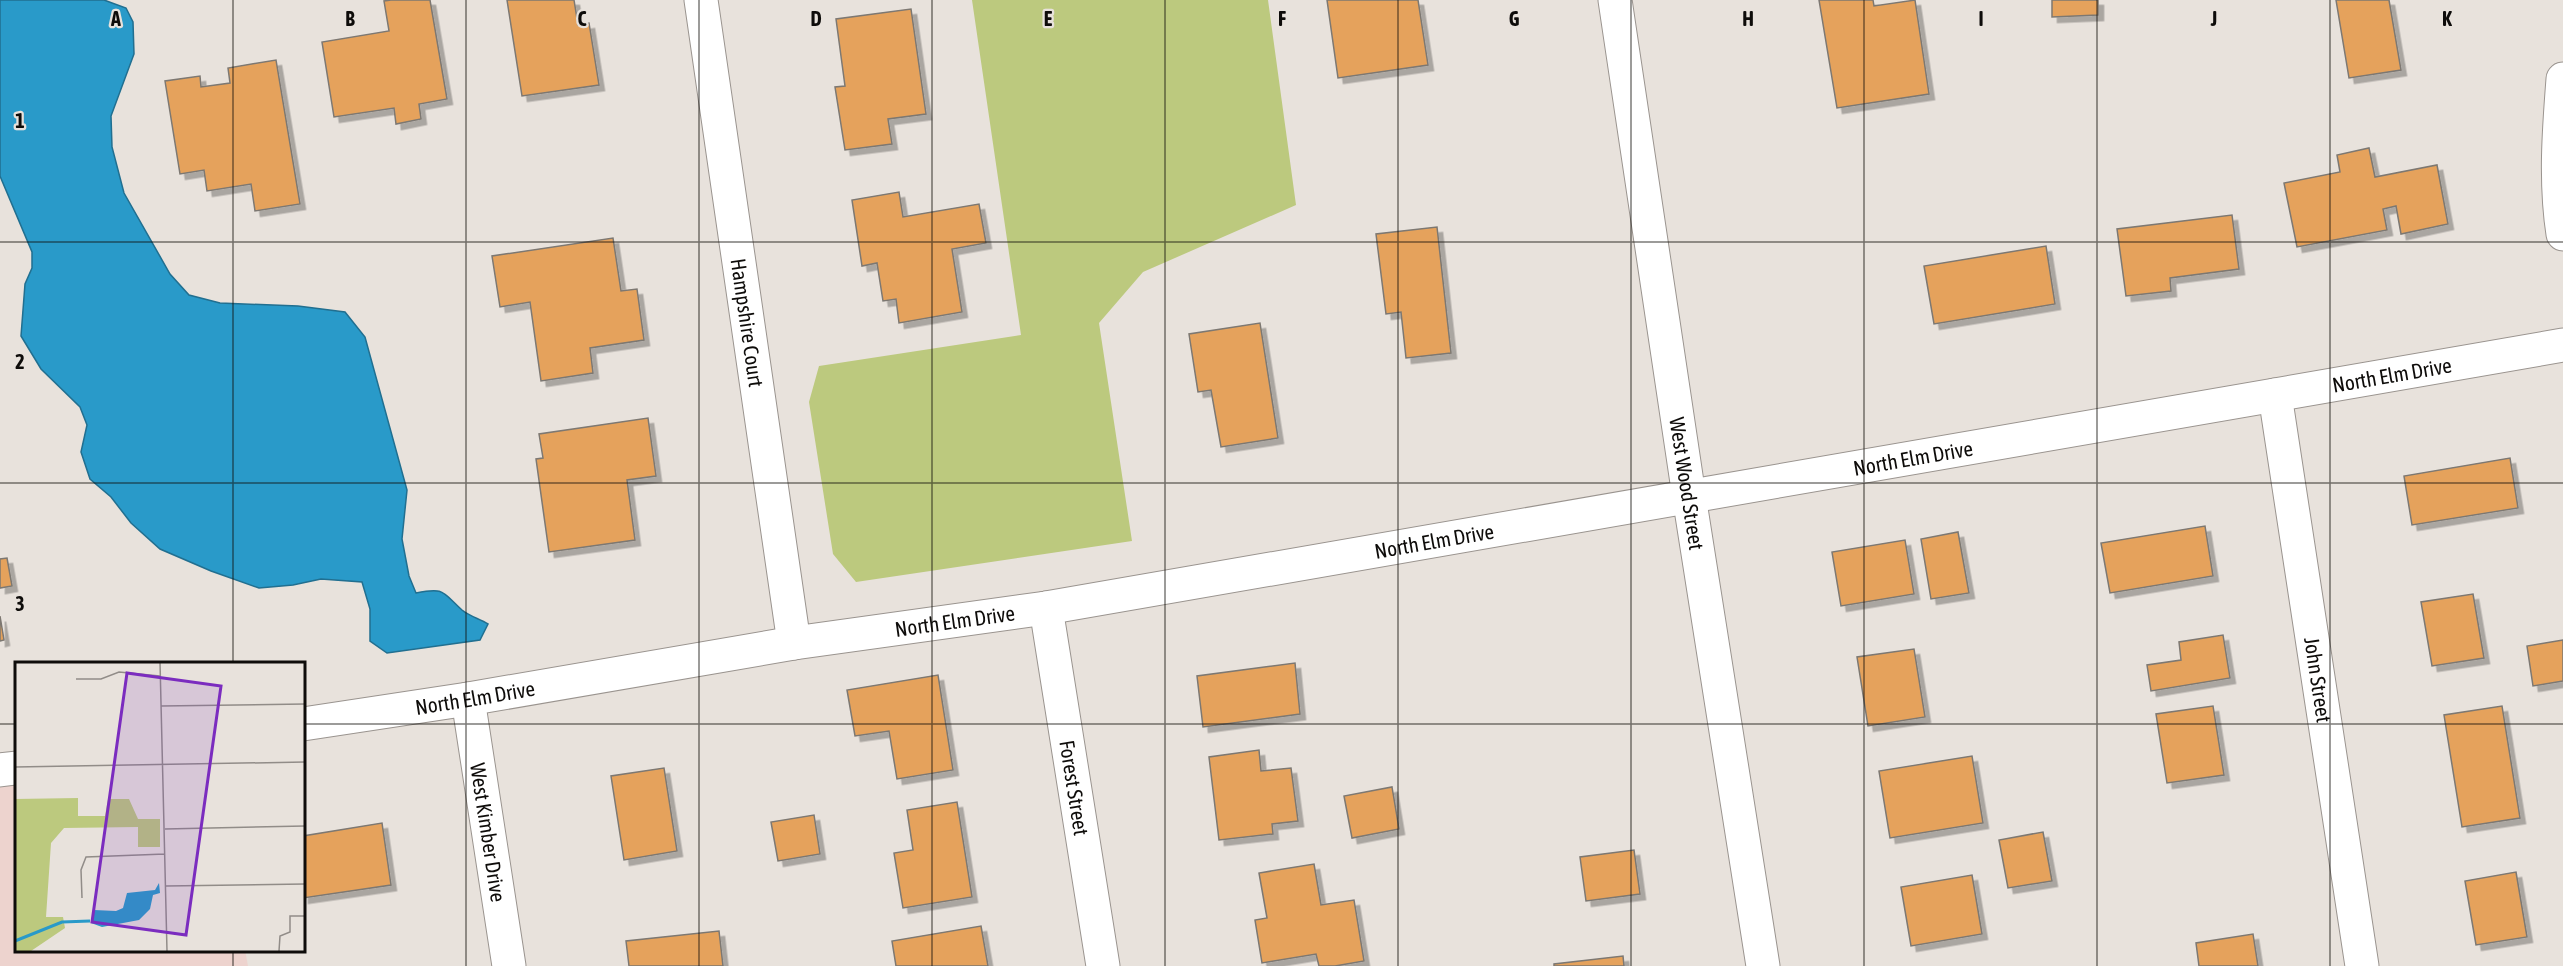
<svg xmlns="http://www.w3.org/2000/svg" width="2563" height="966" font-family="'Asap Condensed',sans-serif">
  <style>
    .education { fill: #edd3ce }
    .green { fill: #bcc97e }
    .water { fill: #299ac9; stroke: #216f90; stroke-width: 1.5 }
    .building { fill: #e5a25b; stroke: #7d7872; stroke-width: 1.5; filter: url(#shadow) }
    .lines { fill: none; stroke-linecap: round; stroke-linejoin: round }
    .minor-casing { stroke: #9a948f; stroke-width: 35 }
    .minor { stroke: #fff; stroke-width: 33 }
    .grid { fill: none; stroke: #0e0c0a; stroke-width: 1.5; stroke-opacity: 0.55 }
    .labels { text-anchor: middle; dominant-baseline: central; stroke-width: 4.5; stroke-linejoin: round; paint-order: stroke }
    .street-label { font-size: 21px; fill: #0e0c0a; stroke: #e8e2dc }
    .inset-river { fill: none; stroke: #299ac9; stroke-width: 3 }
    .inset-road { fill: none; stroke: #918c88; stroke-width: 1.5 }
    .view { fill: #7b2cbf; fill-opacity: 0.15; stroke: #7b2cbf; stroke-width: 3 }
    .inset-edge { fill: none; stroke: #0e0c0a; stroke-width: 3 }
    .grid-label { font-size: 20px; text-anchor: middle; font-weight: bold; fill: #0e0c0a; stroke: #e8e2dc; stroke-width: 4.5; stroke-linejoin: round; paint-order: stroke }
  </style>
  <defs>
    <filter id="shadow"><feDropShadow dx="5.5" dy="5.5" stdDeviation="0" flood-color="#0004"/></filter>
  </defs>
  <rect width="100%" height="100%" fill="#e8e2dc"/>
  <polygon class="education" points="16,780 16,950 245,950 248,966 0,966 0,783"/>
  <polygon class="green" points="972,0 1268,0 1296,205 1143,272 1099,323 1132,541 856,582 833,554 809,402 819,366 1021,335"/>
  <path class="water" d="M0 0H104L126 8 133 22 134 54 111 116 112 147 124 193 170 274 189 295 220 303 298 306 345 312 365 337 407 490 402 539 409 576 416 593C445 587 442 592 462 610 469 616 480 619 488 624L480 640 387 653 370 641V609L362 582 321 579 293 585 259 588 211 571 160 549 131 523 111 497 90 479 81 452 87 425 80 407 41 369 21 336 25 284 32 268V252L0 176Z"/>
  <g class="building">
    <polygon points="391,0 430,0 447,99 419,104 421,119 396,124 394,108 334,117 322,42 389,31 384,1"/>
    <polygon points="507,0 574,0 578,25 589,23 599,85 522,96"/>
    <polygon points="1327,0 1418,0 1428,65 1338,78"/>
    <polygon points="1819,0 1873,0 1874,6 1915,0 1929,94 1837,108"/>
    <polygon points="2052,0 2098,0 2098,15 2052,17"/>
    <polygon points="2336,0 2389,0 2401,70 2349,78"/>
    <polygon points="911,9 926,114 888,119 892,144 845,150 835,87 845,86 836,19"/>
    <polygon points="276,60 300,204 255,211 251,184 207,191 204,170 180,174 165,81 200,76 201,87 230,83 228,68"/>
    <polygon points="2369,148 2375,177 2437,165 2448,224 2401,234 2396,206 2383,209 2387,230 2297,247 2284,183 2340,172 2337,155"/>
    <polygon points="899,192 903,217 979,204 986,243 952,249 962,312 899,323 896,299 883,301 877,263 862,266 852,200"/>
    <polygon points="2232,215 2239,269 2170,278 2171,291 2126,296 2117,229"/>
    <polygon points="1437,227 1451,353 1406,358 1401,312 1386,314 1376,234"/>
    <polygon points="613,238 621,291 637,289 644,340 590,348 593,373 541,381 530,302 500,307 492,256"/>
    <polygon points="2046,246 2055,304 1934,324 1924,266"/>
    <polygon points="1260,323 1278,438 1221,447 1211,390 1198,392 1189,334"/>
    <polygon points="648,418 656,476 627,480 635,540 549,552 536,459 543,458 539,434"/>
    <polygon points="2510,458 2518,508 2412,525 2404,476"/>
    <polygon points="2205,526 2213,576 2110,593 2101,543"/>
    <polygon points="1958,532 1969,593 1931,599 1921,539"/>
    <polygon points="1905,540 1914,594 1841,606 1832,552"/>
    <polygon points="7,558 12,586 0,588 0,559"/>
    <polygon points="2473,594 2484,658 2432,666 2421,602"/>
    <polygon points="0,616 4,640 0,641"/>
    <polygon points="2223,635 2230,678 2151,691 2147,665 2181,660 2179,642"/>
    <polygon points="2563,640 2563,681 2533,686 2527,646"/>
    <polygon points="1914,649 1925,717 1868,726 1857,657"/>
    <polygon points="1295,663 1300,714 1203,727 1197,676"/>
    <polygon points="938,675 953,770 897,779 889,731 855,736 847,690"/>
    <polygon points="2213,706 2224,775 2167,783 2156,714"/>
    <polygon points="2502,706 2520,818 2462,827 2444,715"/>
    <polygon points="1259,750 1261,771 1291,768 1298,821 1272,824 1273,834 1219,840 1209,757"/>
    <polygon points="1972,756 1983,823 1890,838 1879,771"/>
    <polygon points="664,768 677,851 624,860 611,776"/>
    <polygon points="1392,787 1399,829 1352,838 1344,796"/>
    <polygon points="957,802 972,897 903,908 894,853 913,850 907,810"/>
    <polygon points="814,815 820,854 778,861 771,822"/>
    <polygon points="382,823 391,885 303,898 303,836"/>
    <polygon points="2043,832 2052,881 2008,888 1999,840"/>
    <polygon points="1634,850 1640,894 1586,901 1580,857"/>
    <polygon points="1314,864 1321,905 1354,900 1364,961 1335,966 1319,966 1316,954 1262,963 1255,920 1267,918 1259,873"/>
    <polygon points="2516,872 2527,937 2476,945 2465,881"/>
    <polygon points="1972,875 1982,934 1911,946 1901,887"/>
    <polygon points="981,926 988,966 896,966 892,941"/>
    <polygon points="719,931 723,966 629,966 626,941"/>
    <polygon points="2253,934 2258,966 2199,966 2196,943"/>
    <polygon points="1623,956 1624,966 1554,966 1554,964"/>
  </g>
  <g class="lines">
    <g class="minor-casing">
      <g id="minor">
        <path id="s1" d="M701 0 794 643"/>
        <path id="s2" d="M1615 0 1689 496 1763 966"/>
        <path d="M2563 79C2559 130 2555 183 2563 234"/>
        <path id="s3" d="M2275 395 2362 966"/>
        <path id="s4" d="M1046 608 1103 966"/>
        <path id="s5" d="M468 699 509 966"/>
        <path id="s6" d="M303 724 468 699 794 643 1046 608 2563 345"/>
        <polyline points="0,770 16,768"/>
      </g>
    </g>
    <use href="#minor" class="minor"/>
  </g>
  <path class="grid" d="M233 0V663M466 0V966M699 0V966M932 0V966M1165 0V966M1398 0V966M1631 0V966M1864 0V966M2097 0V966M2330 0V966M0 242H2563M0 483H2563M0 724H16M303 724H2563M233 950V966"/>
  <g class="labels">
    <g class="street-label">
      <text stroke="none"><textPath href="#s1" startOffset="326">Hampshire Court</textPath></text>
      <text stroke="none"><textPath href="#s6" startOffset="2118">North Elm Drive</textPath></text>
      <text stroke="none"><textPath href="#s6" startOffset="1632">North Elm Drive</textPath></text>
      <text stroke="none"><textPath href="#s2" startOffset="489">West Wood Street</textPath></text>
      <text stroke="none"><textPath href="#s6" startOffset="1146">North Elm Drive</textPath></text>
      <text stroke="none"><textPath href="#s6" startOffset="660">North Elm Drive</textPath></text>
      <text stroke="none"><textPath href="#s3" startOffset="288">John Street</textPath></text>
      <text stroke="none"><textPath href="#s6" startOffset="174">North Elm Drive</textPath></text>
      <text stroke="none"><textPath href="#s4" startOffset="182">Forest Street</textPath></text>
      <text stroke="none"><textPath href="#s5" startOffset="135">West Kimber Drive</textPath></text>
    </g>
  </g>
  <g transform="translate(15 662)">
    <rect width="290" height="290" fill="#e8e2dc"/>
    <path d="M63 136V154H90L93 137H114L123 157H145V185H123V165L49 166 36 181 31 255H48L50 266 16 289H0V137Z" fill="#bcc97e"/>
    <path d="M144 221 145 231 138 233 135 247 124 258 87 265 76 261 79 248 101 249 108 246 112 231 140 228Z" fill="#299ac9"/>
    <path class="inset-river" d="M0 279 47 260 75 259"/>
    <path class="inset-road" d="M145 0 152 289M61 17H86L104 10 145 14M146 44 290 42M0 105 290 100M150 167 290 164M151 224 290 222M67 236 66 208 71 195 150 192M264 289 265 274 275 270V254H290"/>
    <path class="view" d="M112 11 206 24 171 273 77 260Z"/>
    <rect width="290" height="290" class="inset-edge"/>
  </g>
  <g class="grid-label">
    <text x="116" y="26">A</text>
    <text x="350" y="26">B</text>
    <text x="582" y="26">C</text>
    <text x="816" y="26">D</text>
    <text x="1048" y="26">E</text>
    <text x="1282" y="26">F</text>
    <text x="1514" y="26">G</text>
    <text x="1748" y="26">H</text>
    <text x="1981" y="26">I</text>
    <text x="2214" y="26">J</text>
    <text x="2447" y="26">K</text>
    <text x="20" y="128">1</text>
    <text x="20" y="369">2</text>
    <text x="20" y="611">3</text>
  </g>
</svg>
